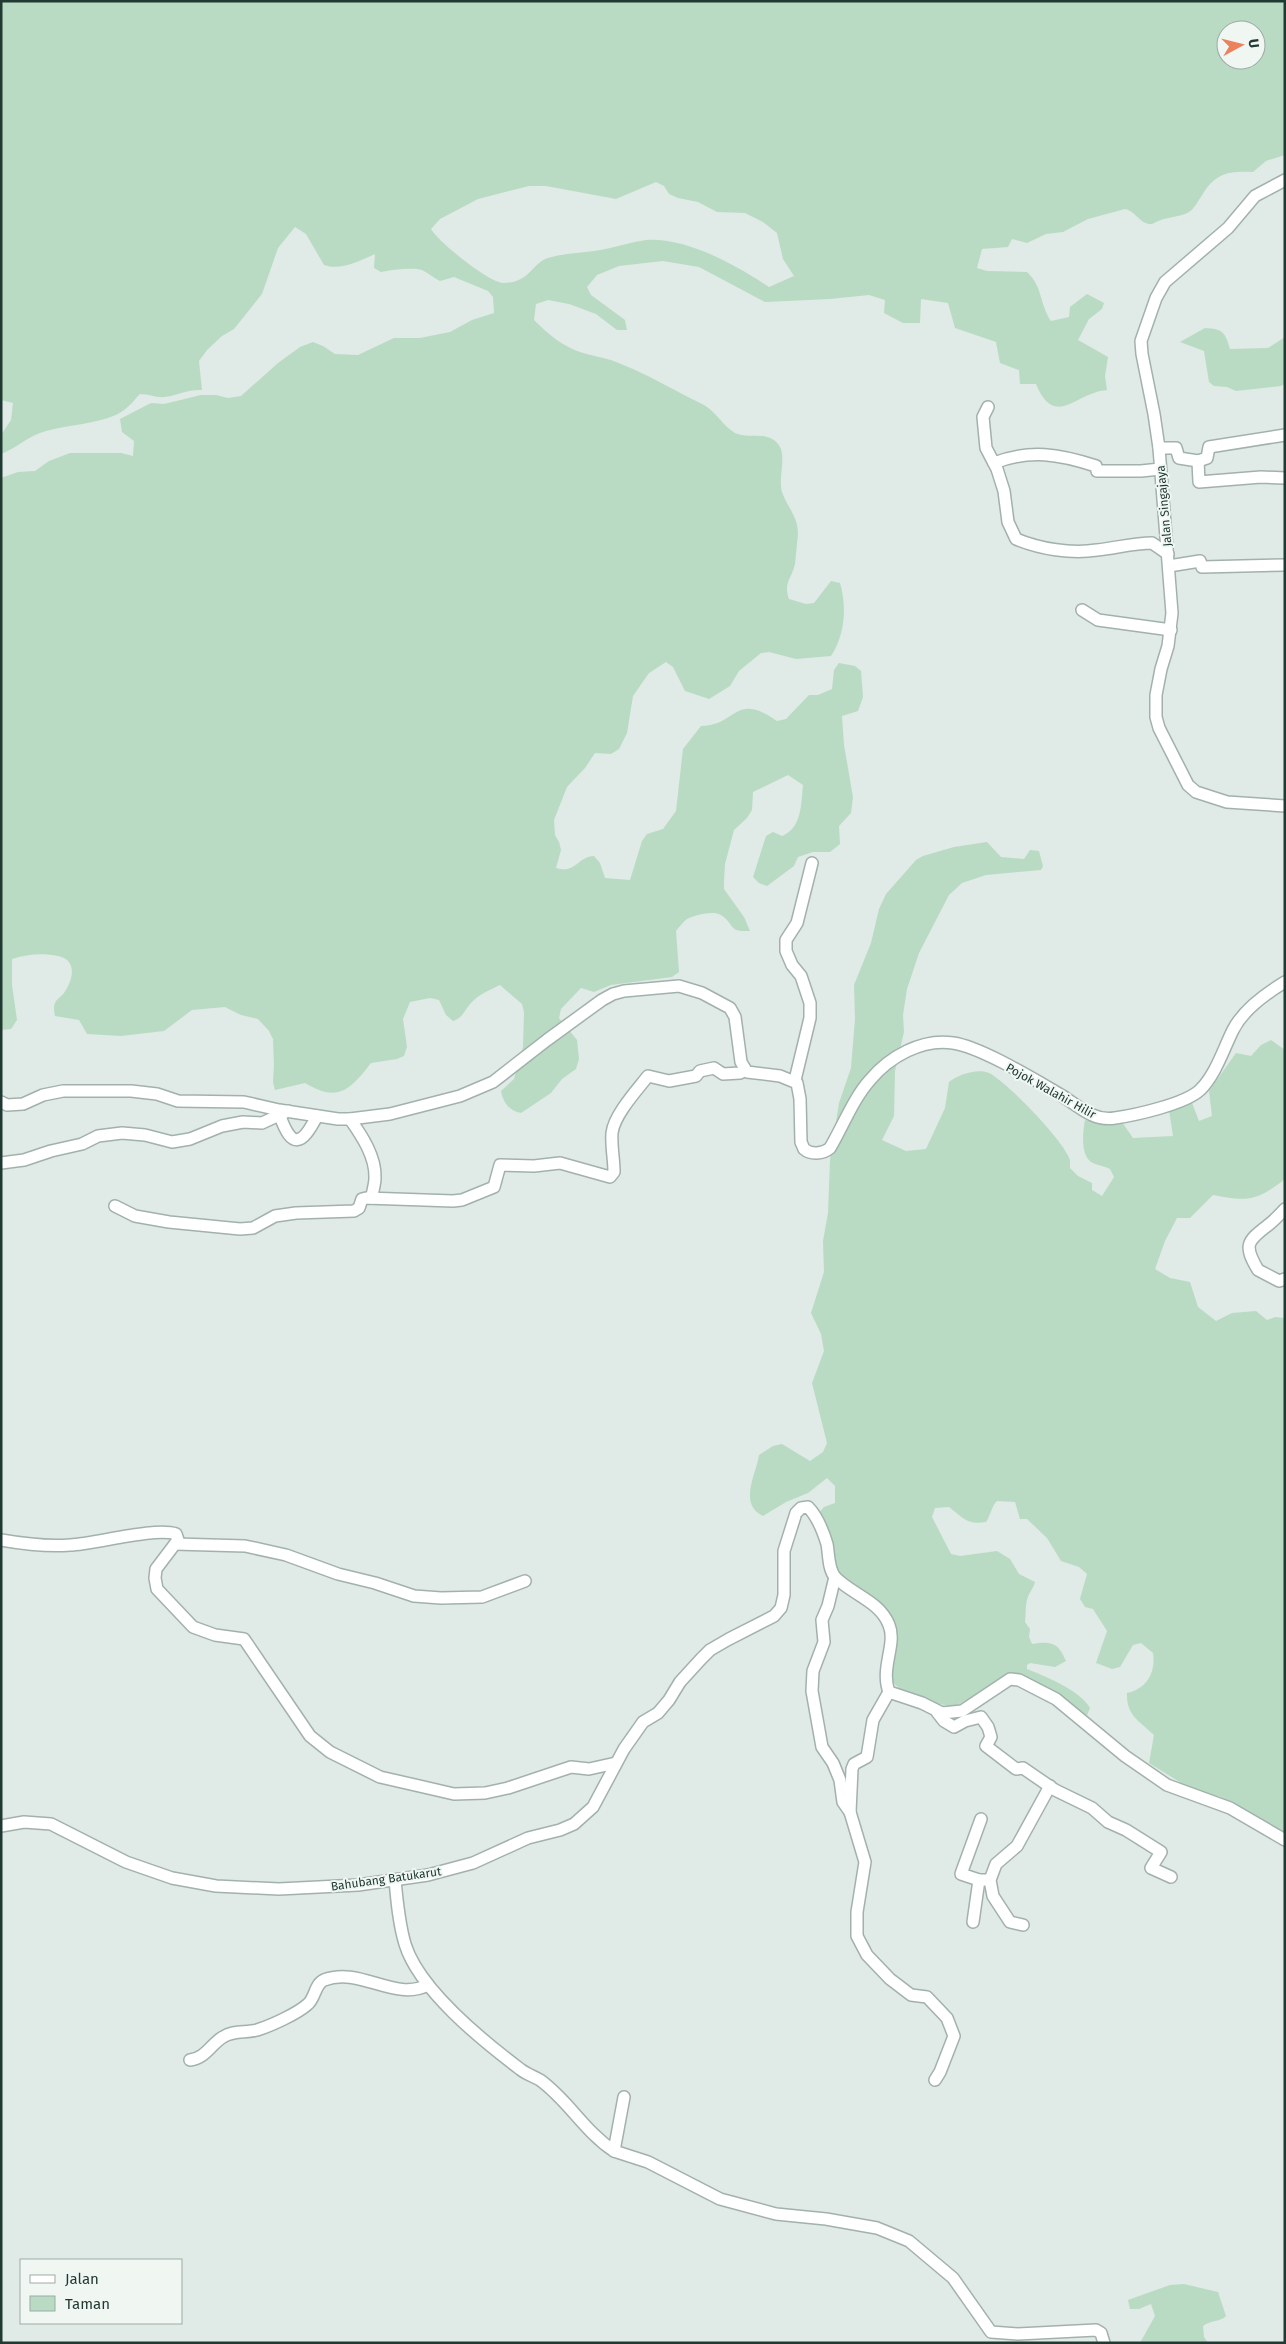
<svg xmlns="http://www.w3.org/2000/svg" width="1286" height="2344" font-family="'Fira Sans',sans-serif">
  <style>
    .green { fill: #b9dbc3; fill-rule: evenodd }
    .lines { fill: none; stroke-linecap: round; stroke-linejoin: round }
    .minor-casing { stroke: #a3b1ad; stroke-width: 14 }
    .minor { stroke: #fff; stroke-width: 11 }
    .labels { text-anchor: middle; dominant-baseline: central; stroke-width: 4; stroke-linejoin: round; paint-order: stroke }
    .street-label { font-size: 12px; fill: #213933; stroke: #f0f7f3 }
  </style>
  <rect width="100%" height="100%" fill="#e0eae6"/>
  <g class="green">
    <path d="M1 1H1285V155L1266 161 1253 172C1227 171 1215 173 1201 197 1197 202 1195 208 1189 212 1179 218 1166 216 1152 224 1140 225 1136 211 1125 209L1088 219 1063 232 1046 234 1027 243 1012 239 1008 247 982 249 977 268 987 271 1027 272C1043 287 1039 303 1051 321L1069 317 1070 307 1087 294 1104 303 1102 309 1089 319 1078 340 1108 357 1105 376 1107 390C1076 392 1055 430 1036 384H1020L1019 370 1000 363 996 342 955 328 948 303 921 299 920 323H903L884 313 885 300 869 295 830 299 765 302 699 267 663 261 619 266 597 275 587 287 591 295 625 320 627 330H617L596 314 569 304 548 300 536 304 534 320C547 333 562 346 580 352 591 356 604 357 616 362 646 373 675 391 704 405 716 412 723 426 735 433 749 440 770 429 780 447 786 459 778 478 782 492 787 507 798 516 798 534 797 543 796 554 795 564 792 578 783 583 789 599L806 604 814 603 831 581 840 583C847 607 845 635 831 656L796 659 769 652 761 653 739 671 730 686 709 699 685 691 673 667 666 662 649 673 633 696 627 733 619 749 611 754 595 753 585 768 567 787 554 820 555 835 559 842 561 850 556 868C576 874 577 857 594 856L600 863 605 878 630 880 642 841 647 834 663 829 676 811 683 749 701 726C737 726 734 691 777 721L786 719 809 695H818L832 689 834 670 839 663 855 666 861 671 863 697 858 711 842 716 844 745 853 797 851 813 839 826 840 844 830 852H813L798 857 794 866 767 886 759 883 753 877 766 836 773 832 782 836C802 828 801 804 803 785L788 775 753 792 752 810 747 818 734 830 725 864 724 881V889L744 917 750 931C727 932 736 925 721 915 714 910 694 915 687 919 683 922 679 927 676 931L679 972 672 977 611 985 594 992 581 988 561 1009 559 1018 577 1040 579 1059 576 1069 562 1079 551 1093 521 1113C509 1111 503 1102 501 1091L514 1079 523 1047 524 1012 522 1004 500 985C490 990 479 994 472 1002 464 1010 464 1017 453 1021L446 1015 439 1000 430 998 410 1002 403 1019 407 1047 404 1056 397 1059 371 1063C350 1090 338 1103 305 1083L275 1090 273 1082 274 1065 273 1039 269 1031 258 1019 241 1015 225 1007 192 1010 164 1031 121 1036 87 1034 79 1020 55 1016C54 1011 53 1006 56 1001 58 998 62 996 64 993 73 980 78 960 58 956 43 953 27 954 12 959V985L17 1020 11 1029 1 1030V478L18 472 35 471 49 461 70 453H121L133 456 134 441 122 432 120 419 151 403 164 404 201 395H216L228 398 241 396 278 363 300 347 313 342 323 346 335 354 358 355 394 338H420L450 332 472 320 494 313 493 297 488 291 454 277 440 281C434 278 428 273 422 270 413 267 390 270 381 272L374 268 375 254C359 261 341 271 324 265L306 234 295 227 278 248 262 294 234 329 222 336 207 350 199 361 202 390C189 389 178 395 165 397 157 398 149 394 140 394 135 399 130 406 124 410 108 423 66 425 46 431 29 435 17 448 1 454V435L11 420 13 403 1 400ZM1226 30H1256V60H1226ZM656 182 664 186 669 194 678 198 698 202 717 212 745 213 763 222 777 233 783 259 794 276 769 287C736 265 686 237 646 240 631 242 616 247 601 250 584 253 565 253 548 258 532 263 530 283 503 283 490 283 438 242 431 229L440 219 478 199 529 186H546L616 199Z"/>
    <path d="M1205 328C1223 329 1225 332 1230 349L1268 348 1285 337V384L1281 386 1236 391 1227 387 1214 386 1209 382 1204 351 1180 342Z"/>
    <path d="M987 842 1001 857 1024 859 1030 850 1039 851 1043 866 1041 870 986 875 962 883 949 895 919 953 907 989 903 1015 904 1032 895 1071 894 1116 882 1140 906 1151 926 1149 945 1108 949 1082C958 1075 977 1068 989 1073 1006 1081 1065 1142 1070 1160 1070 1162 1070 1165 1070 1168L1078 1176 1092 1183V1190L1102 1196 1114 1177 1110 1169C1104 1166 1096 1165 1091 1162 1080 1154 1083 1131 1085 1120L1093 1122H1122L1133 1138 1173 1136 1169 1110 1192 1103 1199 1121 1212 1116 1209 1091 1236 1053 1251 1056 1261 1045 1271 1040 1285 1050V1179C1257 1201 1248 1202 1213 1195L1190 1218H1177L1165 1241 1155 1269 1170 1278 1190 1282 1198 1307 1216 1321 1232 1313 1256 1311 1267 1320 1275 1317 1285 1318V1837L1221 1797 1191 1789 1149 1763 1154 1735C1139 1721 1126 1715 1127 1693 1147 1689 1156 1672 1153 1653L1141 1643 1133 1645 1120 1667 1112 1669 1096 1663 1107 1631 1093 1609 1085 1607 1080 1599 1087 1574 1079 1567 1061 1561 1047 1538 1027 1519H1020L1015 1502 997 1501C991 1507 991 1515 986 1522 967 1525 963 1518 949 1507L935 1508 932 1517 951 1554 960 1556 997 1551 1010 1559 1019 1574 1035 1582C1033 1589 1030 1591 1028 1597 1025 1604 1026 1615 1025 1622L1030 1629 1029 1637 1032 1644C1051 1641 1058 1642 1066 1661L1055 1667 1030 1663 1027 1665V1669C1045 1676 1081 1691 1090 1708L1086 1718 1014 1676 953 1707C934 1702 905 1698 893 1682L891 1673 894 1637 874 1601 860 1588 839 1573 818 1514 824 1507 835 1503V1486L827 1478 808 1493 786 1502 763 1516C738 1504 756 1475 759 1455L773 1446 782 1444 810 1461 823 1452 827 1443 812 1383 824 1351 821 1334 811 1313 824 1272 823 1241 828 1213 830 1160 839 1103 851 1068 855 1019 854 985 871 943 879 909 886 894 916 860 923 856 954 847Z"/>
    <path d="M1184 2284 1218 2292 1226 2316C1220 2322 1211 2320 1203 2326L1204 2337 1208 2343H1140L1155 2316 1151 2304 1139 2309H1130L1128 2300 1170 2285Z"/>
  </g>
  <g class="lines">
    <g class="minor-casing">
      <g id="minor">
        <polyline points="1285,180 1255,196 1228,228 1165,282 1156,298 1141,341 1142,354 1154,414 1159,448 1172,613 1168,646 1161,669 1156,695 1156,717 1159,728 1188,785 1196,792 1227,802 1285,806"/>
        <path d="M988 407 983 417 986 448 997 469 1004 491 1008 522 1016 539C1040 549 1071 554 1097 550 1116 548 1134 543 1152 543L1168 554"/>
        <polyline points="1159,448 1176,448 1179,458 1198,461 1207,458 1209,447 1285,435"/>
        <polyline points="1198,461 1199,482 1261,477 1285,478"/>
        <path d="M994 463C1030 449 1059 454 1096 466L1097 471H1141L1160 469"/>
        <polyline points="1169,566 1200,561 1202,567 1285,565"/>
        <polyline points="1082,610 1098,620 1171,630"/>
        <polyline points="795,1080 810,1018 810,1003 801,976 792,965 786,951 786,940 797,923 812,863"/>
        <path d="M1 1102 7 1105 23 1104 43 1095 63 1091H131L157 1094 178 1101 244 1102 279 1110 338 1119H350L390 1114 460 1096 493 1082 547 1040 602 1000 613 994 624 991 679 986 702 993 730 1008 735 1017 741 1062 747 1072 780 1076 797 1083 800 1099 801 1142 804 1149C811 1155 823 1154 830 1148 843 1126 853 1099 870 1080 889 1057 922 1038 953 1043 981 1047 1035 1080 1061 1095 1078 1106 1094 1122 1115 1118 1136 1115 1185 1104 1200 1090 1216 1074 1223 1050 1233 1030 1243 1010 1265 994 1285 982"/>
        <path d="M280 1116C292 1150 302 1145 317 1116"/>
        <path d="M350 1119C362 1136 376 1157 375 1178 375 1185 372 1192 372 1198"/>
        <polyline points="1,1163 24,1160 51,1151 82,1144 98,1136 122,1133 145,1135 172,1142 190,1139 222,1126 243,1122 262,1123 288,1111"/>
        <path d="M115 1206 135 1216 169 1222 240 1229 253 1228 275 1216 296 1213 354 1211 359 1208 362 1199 366 1198 453 1201 462 1200 494 1187 500 1165 534 1166 560 1163 610 1177 614 1172C614 1159 611 1146 612 1133 614 1115 637 1090 648 1076L669 1081 696 1076 700 1071 714 1068 723 1074 740 1073 745 1070"/>
        <path d="M1285 1209C1279 1215 1274 1221 1267 1226 1246 1242 1244 1246 1258 1270L1279 1281 1285 1279"/>
        <path d="M1 1540C24 1544 47 1547 70 1545 95 1544 155 1527 176 1534L178 1540 156 1569 155 1578 157 1589 193 1627 215 1635 244 1639 310 1736 330 1752 380 1777 454 1794 485 1793 508 1788 571 1767 589 1769 616 1763"/>
        <polyline points="175,1544 245,1546 286,1555 338,1574 375,1583 414,1596 441,1598 482,1597 525,1581"/>
        <polyline points="835,1577 828,1606 822,1620 824,1642 813,1671 812,1691 822,1747 833,1763 840,1780 843,1802 850,1812"/>
        <polyline points="889,1692 873,1720 867,1757 854,1764 852,1769 850,1812 865,1862 857,1912 857,1936 867,1955 890,1979 911,1995 927,1997 947,2018 954,2036 940,2072 935,2080"/>
        <polyline points="937,1712 944,1721 954,1727 965,1721 981,1717 988,1727 991,1737 986,1746 1016,1769 1023,1768 1055,1790 1092,1808 1108,1822 1126,1830 1161,1852 1151,1868 1171,1877"/>
        <path d="M1 1826 24 1822 51 1824 126 1862 172 1878 216 1886 279 1889 358 1885 428 1875 473 1863 528 1838 560 1830 574 1824 593 1807 624 1749 643 1722 658 1713 669 1700 680 1682 701 1659 710 1650 729 1639 774 1616 781 1608 784 1595V1551L796 1513 801 1508 808 1507C817 1516 823 1531 827 1544 829 1554 828 1569 835 1577 851 1594 880 1601 889 1625 897 1644 880 1668 889 1692L922 1703 942 1713 962 1711 1010 1679 1019 1680 1056 1699 1125 1756 1167 1785 1230 1808 1285 1840"/>
        <path d="M395 1880C397 1902 399 1924 405 1944 419 1990 483 2041 520 2069 526 2074 533 2076 540 2080 568 2100 584 2131 614 2151L624 2097"/>
        <polyline points="979,1880 961,1874 981,1819"/>
        <polyline points="973,1922 979,1880 986,1880"/>
        <polyline points="1023,1925 1010,1922 993,1896 990,1880 996,1864 1017,1846 1050,1786"/>
        <path d="M190 2060C206 2058 211 2044 223 2037 233 2030 246 2033 257 2030 270 2026 297 2014 308 2004 315 1998 315 1984 324 1980 360 1966 394 2002 428 1985"/>
        <polyline points="614,2151 648,2162 720,2199 776,2214 826,2219 877,2228 909,2241 953,2278 991,2332 1018,2334 1096,2330 1101,2333 1104,2343"/>
      </g>
    </g>
    <use href="#minor" class="minor"/>
  </g>
  <g class="labels">
    <g class="street-label">
      <text transform="translate(1164 506) rotate(-95)">Jalan Singajaya</text>
      <text transform="translate(1051 1091) rotate(29)">Pojok Walahir Hilir</text>
      <text transform="translate(386 1879) rotate(-8)">Bahubang Batukarut</text>
    </g>
  </g>
  <rect width="1286" height="2344" fill="none" stroke="#213933" stroke-width="5"/>
  <rect x="20" y="2259" width="162" height="65" fill="#f0f7f3" stroke="#9daba6"/>
  <rect x="30" y="2275" width="25" height="8" fill="#ffffff" stroke="#9daba6"/>
  <text x="65" y="2284" font-size="15" fill="#213933">Jalan</text>
  <rect x="30" y="2296" width="25" height="15" fill="#b9dbc3" stroke="#9daba6"/>
  <text x="65" y="2309" font-size="15" fill="#213933">Taman</text>
  <g transform="translate(1241 45) rotate(83)"><circle r="24" fill="#f0f7f3" stroke="#9daba6"/>
  <path d="M0-4L9 19L0 12L-9 19Z" fill="#ec825c"/>
  <text y="-8" font-size="14" font-weight="bold" text-anchor="middle" fill="#213933">U</text>
  </g>
</svg>
